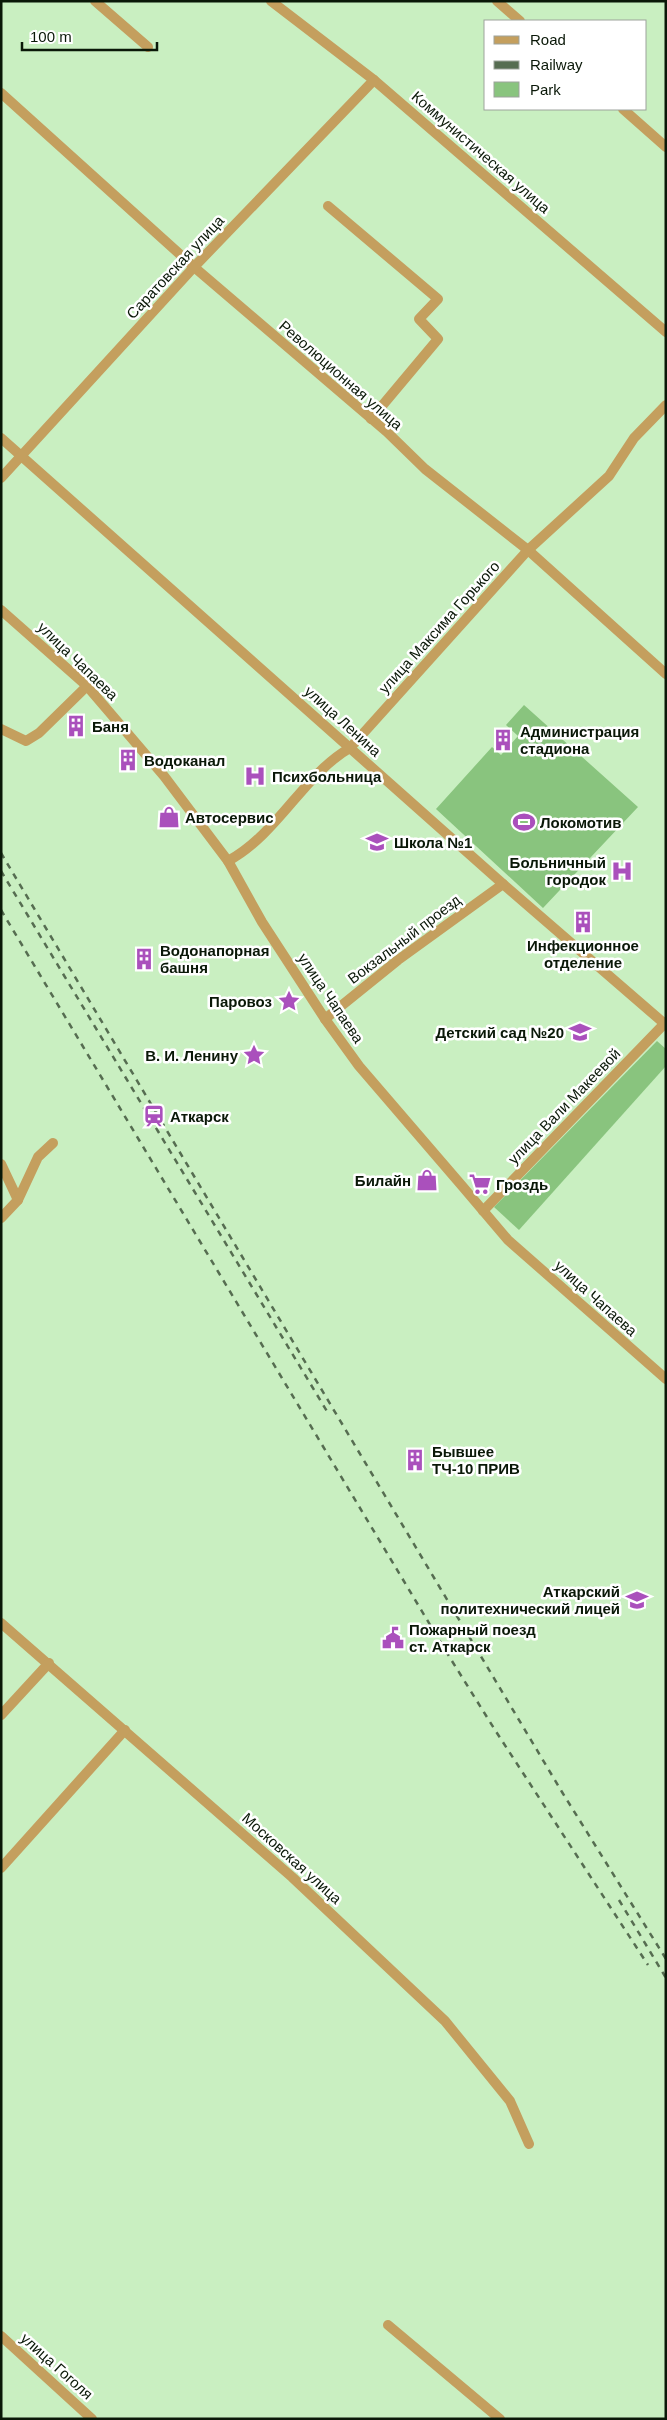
<svg xmlns="http://www.w3.org/2000/svg" width="667" height="2420" font-family="Helvetica,sans-serif">
  <style>
    .green { fill: #89c47e }
    .lines { fill: none; stroke-linecap: round; stroke-linejoin: round }
    .minor { stroke: #c49f5e; stroke-width: 10 }
    .rail { stroke: #566d51; stroke-width: 2.5; stroke-dasharray: 6 6; stroke-linecap: butt }
    .labels { text-anchor: middle; dominant-baseline: central; stroke-width: 5; stroke-linejoin: round; paint-order: stroke }
    .street-label { font-size: 15px; fill: #0a1808; stroke: #fff }
    .poi-label { font-size: 15px; font-weight: bold; fill: #0a1808; stroke: #fff; text-anchor: start }
  </style>
  <rect width="100%" height="100%" fill="#c9efc1"/>
  <g class="green">
    <polygon points="524,705 638,807 543,908 436,809 492,747 501,755 518,736 506,725"/>
    <polygon points="657,1041 666,1049 666,1066 519,1230 494,1207"/>
  </g>
  <g class="lines">
    <g class="minor">
      <polyline points="95,1 148,47"/>
      <polyline points="271,1 374,80 666,332"/>
      <polyline points="497,1 520,21"/>
      <polyline points="1,93 194,267 387,432 425,469 528,550 666,674"/>
      <polyline points="623,109 666,147"/>
      <polyline points="328,206 438,299 419,319 438,339 371,419"/>
      <polyline points="1,438 503,884 666,1025"/>
      <polyline points="1,478 194,267 374,80"/>
      <polyline points="1,610 87,686 164,776 228,861 262,922 325,1019 359,1066 463,1187 508,1240 666,1379"/>
      <polyline points="1,729 26,741 39,733 87,686"/>
      <path d="M228 861C278 834 304 774 350 748L528 550 609 476 634 438 666 405"/>
      <polyline points="325,1019 398,960 503,884"/>
      <polyline points="1,1164 18,1200"/>
      <polyline points="483,1211 666,1022"/>
      <polyline points="1,1218 18,1200 38,1157 53,1143"/>
      <polyline points="1,1623 292,1877 445,2021 510,2101 529,2144"/>
      <polyline points="1,1715 49,1663"/>
      <polyline points="1,1868 125,1730"/>
      <polyline points="388,2325 500,2419"/>
      <polyline points="1,2336 92,2419"/>
    </g>
    <g class="rail">
      <polyline points="1,853 562,1792 666,1959"/>
      <polyline points="1,871 328,1413"/>
      <polyline points="1,910 447,1653 495,1730 648,1965"/>
      <polyline points="619,1900 666,1978"/>
    </g>
  </g>
  <defs>
    <g id="building-bare" transform="scale(1.725)"><path d="M-4-6H4V6H1V3H-1V6H-4ZM-2.5-4.3h1.7v1.8h-1.7ZM.8-4.3h1.7v1.8H.8ZM-2.5-1h1.7V.8h-1.7ZM.8-1h1.7V.8H.8Z" fill="#aa50bc" stroke="#fff" stroke-width="2.5" paint-order="stroke"/></g>
    <g id="hospital-bare" transform="scale(1.725)"><path d="M-5-5h3v3.5h4V-5h3V5h-3V1.5h-4V5h-3Z" fill="#aa50bc" stroke="#fff" stroke-width="2.5" paint-order="stroke"/></g>
    <g id="shop-bare" transform="scale(1.725)"><path d="M-5-2.5h2.3a2.7 3.5 0 0 1 5.4 0H5L5.5 6h-11ZM-1.5-2.5h3a1.5 2.3 0 0 0-3 0Z" fill="#aa50bc" stroke="#fff" stroke-width="2.5" paint-order="stroke"/></g>
    <g id="stadium-bare" transform="scale(1.725)"><path d="M0-5a6.5 5 0 1 0 0 10a6.5 5 0 1 0 0-10ZM-3.5-1.8h7v3.6h-7Z" fill="#aa50bc" stroke="#fff" stroke-width="2.5" paint-order="stroke"/></g>
    <g id="school-bare" transform="scale(1.725)"><path d="M0-5L7-2L0 1L-7-2ZM-4 1L0 2.5L4 1V4Q0 6-4 4Z" fill="#aa50bc" stroke="#fff" stroke-width="2.5" paint-order="stroke"/></g>
    <g id="sight-bare" transform="scale(1.725)"><path d="M0-6L1.8-2.2L6-1.7L2.9 1.2L3.7 5.4L0 3.3L-3.7 5.4L-2.9 1.2L-6-1.7L-1.8-2.2Z" fill="#aa50bc" stroke="#fff" stroke-width="2.5" paint-order="stroke"/></g>
    <g id="station-bare" transform="scale(1.725)"><path d="M-3-6H3Q5-6 5-4V2Q5 4 3 4L4.5 6H3L1.5 4h-3L-3 6H-4.5L-3 4Q-5 4-5 2V-4Q-5-6-3-6ZM-3.5-4v3h7v-3ZM-3.5 1v1.5H-2V1ZM2 1v1.5H3.5V1Z" fill="#aa50bc" stroke="#fff" stroke-width="2.5" paint-order="stroke"/></g>
    <g id="supermarket-bare" transform="scale(1.725)"><path d="M-6-5.5h2.5l.6 2H6L4.5 2H-2.5L-4.4-4H-6ZM-1.5 3.2a1.3 1.3 0 1 0 .1 0ZM3 3.2a1.3 1.3 0 1 0 .1 0Z" fill="#aa50bc" stroke="#fff" stroke-width="2.5" paint-order="stroke"/></g>
    <g id="civic-bare" transform="scale(1.725)"><path d="M-.6-6.5H3V-4.5H.6V-3L4-1V1h2V6H-6V1h2V-1L-.6-3ZM-1.2 2.5V6h2.4V2.5Z" fill="#aa50bc" stroke="#fff" stroke-width="2.5" paint-order="stroke"/></g>
  </defs>
  <g fill-rule="evenodd">
    <use href="#building-bare" x="76" y="726"/>
    <use href="#building-bare" x="503" y="740"/>
    <use href="#building-bare" x="128" y="760"/>
    <use href="#hospital-bare" x="255" y="776"/>
    <use href="#shop-bare" x="169" y="817"/>
    <use href="#stadium-bare" x="524" y="822"/>
    <use href="#school-bare" x="377" y="842"/>
    <use href="#hospital-bare" x="622" y="871"/>
    <use href="#building-bare" x="583" y="922"/>
    <use href="#building-bare" x="144" y="959"/>
    <use href="#sight-bare" x="289" y="1001"/>
    <use href="#school-bare" x="580" y="1032"/>
    <use href="#sight-bare" x="254" y="1055"/>
    <use href="#station-bare" x="154" y="1116"/>
    <use href="#shop-bare" x="427" y="1180"/>
    <use href="#supermarket-bare" x="480" y="1184"/>
    <use href="#building-bare" x="415" y="1460"/>
    <use href="#school-bare" x="637" y="1600"/>
    <use href="#civic-bare" x="393" y="1638"/>
  </g>
  <g class="labels">
    <g class="street-label">
      <text transform="translate(481 152) rotate(41)">Коммунистическая улица</text>
      <text transform="translate(175 267) rotate(-47)">Саратовская улица</text>
      <text transform="translate(341 375) rotate(41)">Революционная улица</text>
      <text transform="translate(439 627) rotate(-48)">улица Максима Горького</text>
      <text transform="translate(78 661) rotate(44)">улица Чапаева</text>
      <text transform="translate(343 721) rotate(42)">улица Ленина</text>
      <text transform="translate(404 939) rotate(-37)">Вокзальный проезд</text>
      <text transform="translate(331 998) rotate(56)">улица Чапаева</text>
      <text transform="translate(564 1106) rotate(-46)">улица Вали Макеевой</text>
      <text transform="translate(596 1298) rotate(42)">улица Чапаева</text>
      <text transform="translate(292 1858) rotate(42)">Московская улица</text>
      <text transform="translate(57 2366) rotate(42)">улица Гоголя</text>
    </g>
    <g class="poi-label">
      <text x="92" y="726">Баня</text>
      <text x="520" y="731">Администрация<tspan x="520" dy="17">стадиона</tspan></text>
      <text x="144" y="760">Водоканал</text>
      <text x="272" y="776">Психбольница</text>
      <text x="185" y="817">Автосервис</text>
      <text x="540" y="822">Локомотив</text>
      <text x="394" y="842">Школа №1</text>
      <text x="606" y="862" text-anchor="end">Больничный<tspan x="606" dy="17">городок</tspan></text>
      <text x="583" y="945" text-anchor="middle">Инфекционное<tspan x="583" dy="17">отделение</tspan></text>
      <text x="160" y="950">Водонапорная<tspan x="160" dy="17">башня</tspan></text>
      <text x="272" y="1001" text-anchor="end">Паровоз</text>
      <text x="564" y="1032" text-anchor="end">Детский сад №20</text>
      <text x="238" y="1055" text-anchor="end">В. И. Ленину</text>
      <text x="170" y="1116">Аткарск</text>
      <text x="411" y="1180" text-anchor="end">Билайн</text>
      <text x="496" y="1184">Гроздь</text>
      <text x="432" y="1451">Бывшее<tspan x="432" dy="17">ТЧ-10 ПРИВ</tspan></text>
      <text x="620" y="1591" text-anchor="end">Аткарский<tspan x="620" dy="17">политехнический лицей</tspan></text>
      <text x="409" y="1629">Пожарный поезд<tspan x="409" dy="17">ст. Аткарск</tspan></text>
    </g>
  </g>
  <rect width="667" height="2420" fill="none" stroke="#0a1808" stroke-width="5"/>
  <rect x="484" y="20" width="162" height="90" fill="#ffffff" stroke="#9da39c"/>
  <rect x="494" y="36" width="25" height="8" fill="#c49f5e" stroke="#9da39c"/>
  <text x="530" y="45" font-size="15" fill="#0a1808">Road</text>
  <rect x="494" y="61" width="25" height="8" fill="#566d51" stroke="#9da39c"/>
  <text x="530" y="70" font-size="15" fill="#0a1808">Railway</text>
  <rect x="494" y="82" width="25" height="15" fill="#89c47e" stroke="#9da39c"/>
  <text x="530" y="95" font-size="15" fill="#0a1808">Park</text>
  <path d="M22 42v8h135v-8" fill="none" stroke="#0a1808" stroke-width="2.5"/>
  <text x="30" y="42" font-size="15" fill="#0a1808" stroke="#ffffff" stroke-width="4" paint-order="stroke">100 m</text>
</svg>
